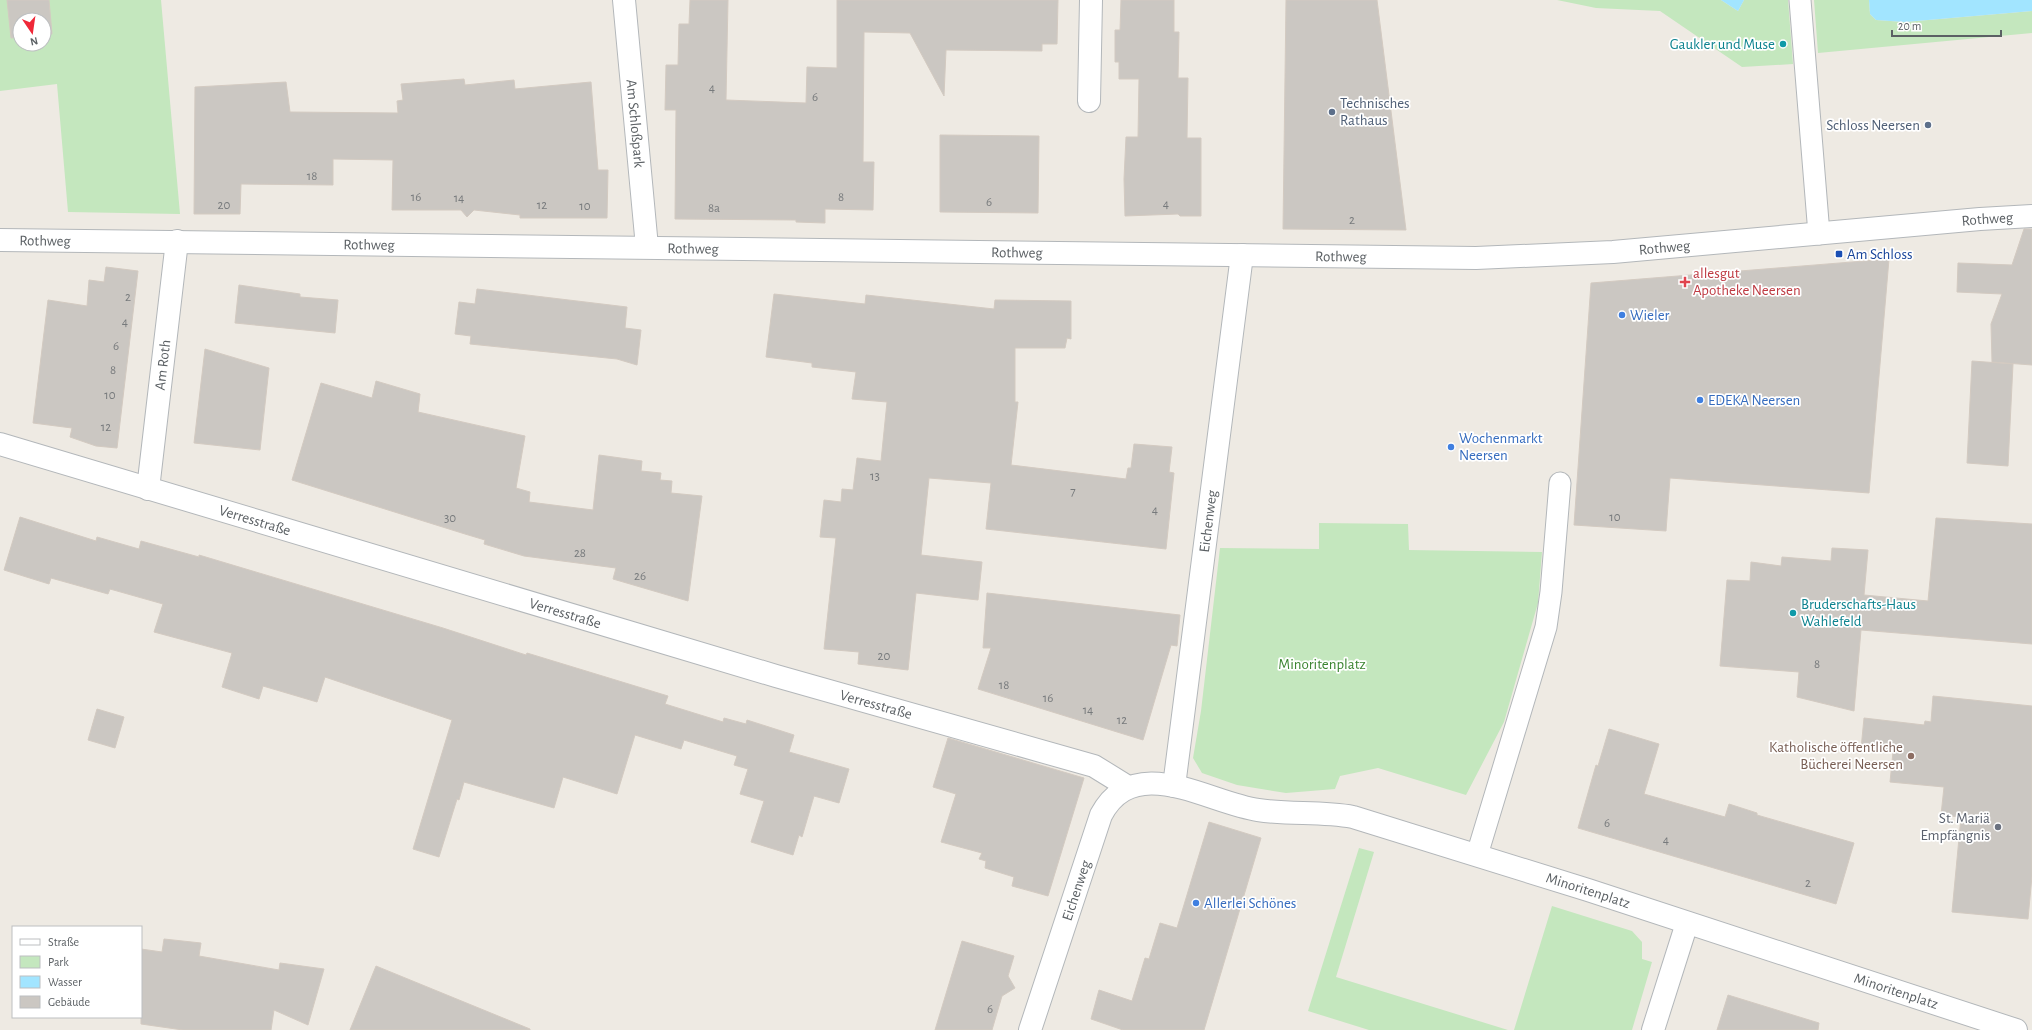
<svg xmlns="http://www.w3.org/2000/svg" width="2032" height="1030" font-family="'Alegreya Sans',sans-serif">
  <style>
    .green { fill: #c4e7be; fill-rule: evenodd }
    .water { fill: #a2e5ff }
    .building { fill: #cbc7c2; stroke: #d3cac1 }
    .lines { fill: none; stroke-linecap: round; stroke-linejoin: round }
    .lane-casing { stroke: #b3b7ba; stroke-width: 23 }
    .street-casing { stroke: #b3b7ba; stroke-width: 24 }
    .lane { stroke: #fff; stroke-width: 21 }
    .street { stroke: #fff; stroke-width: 22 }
    .culture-dot { fill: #0f9aa8; stroke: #fff; stroke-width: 1.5 }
    .service-dot { fill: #5c6f8a; stroke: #fff; stroke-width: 1.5 }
    .transit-dot { fill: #1a4fb4; stroke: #fff; stroke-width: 1.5 }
    .health-dot { fill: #e0444e; stroke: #fff; stroke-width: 1.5 }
    .shop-dot { fill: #3f7fe0; stroke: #fff; stroke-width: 1.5 }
    .education-dot { fill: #8d6e63; stroke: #fff; stroke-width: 1.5 }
    .worship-dot { fill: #6b7280; stroke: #fff; stroke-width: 1.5 }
    .labels { text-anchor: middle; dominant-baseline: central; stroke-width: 3.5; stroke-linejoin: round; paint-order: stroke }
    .number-label { font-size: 13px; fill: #777a7c }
    .culture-label { font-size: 15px; fill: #0d838f; stroke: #fff; text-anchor: end }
    .service-label { font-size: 15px; fill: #4e5e75; stroke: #fff; text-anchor: start }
    .street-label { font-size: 15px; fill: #5b6064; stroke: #fff }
    .transit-label { font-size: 15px; fill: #164399; stroke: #fff; text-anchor: start }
    .health-label { font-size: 15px; fill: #be3a42; stroke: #fff; text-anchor: start }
    .shop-label { font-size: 15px; fill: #366cbe; stroke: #fff; text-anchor: start }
    .park-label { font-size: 15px; fill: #3b8431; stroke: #fff }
    .education-label { font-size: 15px; fill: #785e54; stroke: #fff; text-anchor: end }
    .worship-label { font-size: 15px; fill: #5b616d; stroke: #fff; text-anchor: end }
  </style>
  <rect width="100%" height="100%" fill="#eeeae3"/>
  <g class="green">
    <path d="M0 0H161L180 214 68 212 57 84 0 91ZM20 20H44V44H20Z"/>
    <polygon points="1557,0 1721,0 1738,11 1744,0 1788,0 1793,64 1742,67 1660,11 1596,8"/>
    <polygon points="1814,0 1869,0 1870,14 1876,20 1905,22 2032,11 2032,33 1818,53"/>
    <polygon points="1319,523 1408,524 1409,550 1542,552 1538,603 1504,722 1466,795 1378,768 1340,776 1335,789 1286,793 1237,785 1202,773 1193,758 1201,711 1220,548 1319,549"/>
    <polygon points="1359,848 1374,852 1336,977 1508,1030 1369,1030 1308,1011"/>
    <polygon points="1552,906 1632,931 1642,942 1642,959 1652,962 1632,1030 1514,1030"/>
  </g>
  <g class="water">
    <polygon points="1721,0 1744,0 1738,11"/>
    <polygon points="1869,0 2032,0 2032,11 1905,22 1876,20 1870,14"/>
  </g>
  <g class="building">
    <polygon points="7,0 49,0 52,34 44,35 44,20 20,20 20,37 11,38"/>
    <polygon points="690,0 728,0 726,100 806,103 807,67 837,68 837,0 1058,0 1057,44 1042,44 1042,51 946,50 944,96 910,33 864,32 863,162 874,162 873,210 825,209 825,223 796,222 796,220 675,219 676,110 665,110 666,65 678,65 679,24 689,24"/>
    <polygon points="1121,0 1174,0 1174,32 1179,32 1178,78 1188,78 1187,138 1201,138 1201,216 1180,216 1178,214 1125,216 1124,179 1126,137 1138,137 1139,79 1119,79 1119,62 1115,62 1115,30 1120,30"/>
    <polygon points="1286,0 1377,0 1406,230 1283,229"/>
    <polygon points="464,79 465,85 514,80 515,89 591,82 598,170 608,170 607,218 520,218 520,215 474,210 467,217 461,210 392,210 393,160 333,159 333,185 241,184 240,214 194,214 195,87 286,82 290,112 398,113 397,101 403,100 401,84"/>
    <polygon points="940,135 1039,136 1038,213 940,212"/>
    <polygon points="2024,229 2032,229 2032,365 1992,362 1991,324 2002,294 1957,292 1958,263 2012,265"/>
    <polygon points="1889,259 1869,493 1670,478 1666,531 1574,525 1591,283"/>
    <polygon points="106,267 138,271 117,448 96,446 70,437 72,428 33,423 48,300 87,306 89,280 104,282"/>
    <polygon points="239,285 300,294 300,297 338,300 335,333 235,323"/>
    <polygon points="477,289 627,307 625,328 641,330 637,365 617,359 470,344 471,336 455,334 459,302 475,304"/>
    <polygon points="774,294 865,304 866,295 994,309 995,300 1071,301 1071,339 1067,338 1065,348 1015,348 1015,402 1018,402 1011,465 1126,479 1128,468 1131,468 1134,444 1172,447 1169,472 1174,473 1166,549 986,529 991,483 929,478 921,555 982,562 978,600 916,593 908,670 858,664 859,652 824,649 836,538 820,537 824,500 841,502 842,489 853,490 857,458 881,461 887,402 852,399 856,372 812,367 812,363 766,357"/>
    <polygon points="205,349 269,368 260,450 194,443"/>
    <polygon points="1972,361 2013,364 2008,466 1967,463"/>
    <polygon points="376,381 420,394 418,412 525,436 516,488 530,492 529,502 593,510 599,455 642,461 641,471 661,473 660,480 672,481 671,493 702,496 688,601 613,579 616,568 524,556 484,544 485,540 465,534 292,480 321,383 372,398"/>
    <polygon points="20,517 96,541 97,537 139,549 141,541 199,557 199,555 443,628 526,655 527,653 668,696 665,704 723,722 724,718 746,724 747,720 794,735 789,752 849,769 839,803 814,796 802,837 799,835 793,855 751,842 764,801 740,794 748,769 734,765 737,756 684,740 681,749 635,735 617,794 563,777 554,808 464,782 459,800 457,799 439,857 413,849 452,720 325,677 317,702 263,686 259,699 222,687 232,653 154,632 163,604 110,589 108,594 51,578 49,584 4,570"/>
    <polygon points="1936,518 2032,524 2032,644 1861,630 1854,711 1797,697 1799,672 1720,666 1727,580 1750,581 1751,562 1781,566 1782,557 1831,561 1832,548 1868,550 1864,595 1928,601"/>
    <polygon points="987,593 1180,615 1177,646 1171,645 1143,740 978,689 991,648 983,648"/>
    <polygon points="1933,696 2032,706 2032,876 2028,919 1952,912 1961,817 1941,815 1944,787 1890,782 1893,752 1861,749 1864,718 1924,725 1925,721 1931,722"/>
    <polygon points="97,709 124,717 115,748 88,740"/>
    <polygon points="1609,729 1659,744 1644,794 1725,817 1729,804 1757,813 1757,815 1854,843 1836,904 1578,828 1596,765 1598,766"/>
    <polygon points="948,738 1084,778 1048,896 1012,886 1014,877 985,868 986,861 979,859 982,853 941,842 956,794 933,787"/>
    <polygon points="1209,822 1261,838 1204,1030 1123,1030 1091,1019 1099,990 1132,1001 1145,958 1149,959 1160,923 1177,928"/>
    <polygon points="164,939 201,943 199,956 279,970 280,963 324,969 308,1025 274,1010 271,1030 183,1030 141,1024 141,949 162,952"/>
    <polygon points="962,941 1014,956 1008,976 1015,988 1002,996 992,1030 935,1030"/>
    <polygon points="376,966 530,1029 530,1030 350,1030"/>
    <polygon points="1728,995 1819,1023 1818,1030 1717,1030"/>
  </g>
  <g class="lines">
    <g class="lane-casing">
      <g id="lane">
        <polyline points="1800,0 1819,234"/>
        <polyline points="1477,855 1546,627 1551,592 1560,483"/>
      </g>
    </g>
    <g class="street-casing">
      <g id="street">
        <path id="s1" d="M624 0 647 247"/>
        <polyline points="1089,101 1091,0"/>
        <path id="s2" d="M0 240 1476 258 1613 252 1980 219 2032 216"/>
        <path id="s3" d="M0 444 776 676 1094 766 1128 787"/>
        <path id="s4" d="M148 489 177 241"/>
        <path id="s5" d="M1174 786 1242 255"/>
        <path id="s6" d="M1030 1030 1101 815C1135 751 1208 803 1258 810 1290 815 1321 811 1353 817L1588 890 2016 1030"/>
        <polyline points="1653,1030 1687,923"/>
      </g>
    </g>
    <use href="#lane" class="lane"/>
    <use href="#street" class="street"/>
  </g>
  <g class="culture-dot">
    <circle cx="1783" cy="44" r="4"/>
    <circle cx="1793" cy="613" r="4"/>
  </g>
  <g class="service-dot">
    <circle cx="1332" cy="112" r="4"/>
    <circle cx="1928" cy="125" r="4"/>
  </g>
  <rect class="transit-dot" x="1835" y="250" width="8" height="8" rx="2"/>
  <path class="health-dot" d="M1683 276h4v4h4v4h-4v4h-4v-4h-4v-4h4z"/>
  <g class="shop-dot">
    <circle cx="1622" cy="315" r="4"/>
    <circle cx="1700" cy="400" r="4"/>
    <circle cx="1451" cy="447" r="4"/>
    <circle cx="1196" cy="903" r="4"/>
  </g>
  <circle class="education-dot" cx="1911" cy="756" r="4"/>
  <circle class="worship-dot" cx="1998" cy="827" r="4"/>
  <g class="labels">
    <g class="number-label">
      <text x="712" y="88">4</text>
      <text x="815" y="97">6</text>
      <text x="312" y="176">18</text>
      <text x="416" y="197">16</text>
      <text x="841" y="197">8</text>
      <text x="459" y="198">14</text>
      <text x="989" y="202">6</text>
      <text x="1166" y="204">4</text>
      <text x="224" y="205">20</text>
      <text x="542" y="205">12</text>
      <text x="585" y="206">10</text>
      <text x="714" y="208">8a</text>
      <text x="1352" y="220">2</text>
      <text x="128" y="297">2</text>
      <text x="125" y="322">4</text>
      <text x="116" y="346">6</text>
      <text x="113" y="370">8</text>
      <text x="110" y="395">10</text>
      <text x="106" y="427">12</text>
      <text x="875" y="476">13</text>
      <text x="1073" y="491">7</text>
      <text x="1155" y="510">4</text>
      <text x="1615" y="517">10</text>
      <text x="450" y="518">30</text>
      <text x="580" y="553">28</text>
      <text x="640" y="576">26</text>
      <text x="884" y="656">20</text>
      <text x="1817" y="664">8</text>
      <text x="1004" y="685">18</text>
      <text x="1048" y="698">16</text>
      <text x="1088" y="710">14</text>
      <text x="1122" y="720">12</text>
      <text x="1607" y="823">6</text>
      <text x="1666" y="840">4</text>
      <text x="1808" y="883">2</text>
      <text x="990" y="1009">6</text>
    </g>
    <g class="culture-label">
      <text x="1775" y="44">Gaukler und Muse</text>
      <text x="1801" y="604" text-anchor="start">Bruderschafts-Haus<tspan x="1801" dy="17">Wahlefeld</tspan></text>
    </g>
    <g class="service-label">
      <text x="1340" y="103">Technisches<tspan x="1340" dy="17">Rathaus</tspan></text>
      <text x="1920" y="125" text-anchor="end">Schloss Neersen</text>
    </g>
    <g class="street-label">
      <text stroke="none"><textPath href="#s1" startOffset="124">Am Schloßpark</textPath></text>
      <text stroke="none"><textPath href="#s2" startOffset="1989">Rothweg</textPath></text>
      <text stroke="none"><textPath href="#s2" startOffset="45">Rothweg</textPath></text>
      <text stroke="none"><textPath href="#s2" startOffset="369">Rothweg</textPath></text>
      <text stroke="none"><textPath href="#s2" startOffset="693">Rothweg</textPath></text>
      <text stroke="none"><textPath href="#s2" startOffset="1665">Rothweg</textPath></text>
      <text stroke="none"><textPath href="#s2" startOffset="1017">Rothweg</textPath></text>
      <text stroke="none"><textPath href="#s2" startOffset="1341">Rothweg</textPath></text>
      <text stroke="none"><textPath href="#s4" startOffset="125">Am Roth</textPath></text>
      <text stroke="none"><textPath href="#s3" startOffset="266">Verresstraße</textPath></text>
      <text stroke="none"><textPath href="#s5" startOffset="267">Eichenweg</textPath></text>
      <text stroke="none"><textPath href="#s3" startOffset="590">Verresstraße</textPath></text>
      <text stroke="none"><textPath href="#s3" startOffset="914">Verresstraße</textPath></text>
      <text stroke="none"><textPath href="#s6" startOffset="147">Eichenweg</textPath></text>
      <text stroke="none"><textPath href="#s6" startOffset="741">Minoritenplatz</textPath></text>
      <text stroke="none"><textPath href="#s6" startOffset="1065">Minoritenplatz</textPath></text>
    </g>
    <g class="transit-label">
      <text x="1847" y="254">Am Schloss</text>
    </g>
    <g class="health-label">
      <text x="1693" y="273">allesgut<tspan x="1693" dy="17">Apotheke Neersen</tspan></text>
    </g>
    <g class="shop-label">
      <text x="1630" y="315">Wieler</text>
      <text x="1708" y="400">EDEKA Neersen</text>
      <text x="1459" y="438">Wochenmarkt<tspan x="1459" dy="17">Neersen</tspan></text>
      <text x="1204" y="903">Allerlei Schönes</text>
    </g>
    <g class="park-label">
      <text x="1322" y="664">Minoritenplatz</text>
    </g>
    <g class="education-label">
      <text x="1903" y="747">Katholische öffentliche<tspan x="1903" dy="17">Bücherei Neersen</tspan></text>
    </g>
    <g class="worship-label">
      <text x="1990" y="818">St. Mariä<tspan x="1990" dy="17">Empfängnis</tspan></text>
    </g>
  </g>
  <rect x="12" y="926" width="130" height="92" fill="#ffffff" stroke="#bdbfc1"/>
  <rect x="20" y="939" width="20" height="6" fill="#ffffff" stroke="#bdbfc1"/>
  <text x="48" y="946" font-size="12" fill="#5b6064">Straße</text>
  <rect x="20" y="956" width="20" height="12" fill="#c4e7be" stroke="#bdbfc1"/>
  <text x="48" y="966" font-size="12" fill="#5b6064">Park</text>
  <rect x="20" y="976" width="20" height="12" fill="#a2e5ff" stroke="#bdbfc1"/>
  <text x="48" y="986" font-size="12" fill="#5b6064">Wasser</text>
  <rect x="20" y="996" width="20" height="12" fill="#cbc7c2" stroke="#bdbfc1"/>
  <text x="48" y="1006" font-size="12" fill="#5b6064">Gebäude</text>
  <g transform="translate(32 32) rotate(167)"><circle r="19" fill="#ffffff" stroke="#bdbfc1"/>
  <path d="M0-3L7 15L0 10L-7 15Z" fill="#ef2838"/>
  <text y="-6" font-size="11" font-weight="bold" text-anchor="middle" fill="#5b6064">N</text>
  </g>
  <path d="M1892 30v6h109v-6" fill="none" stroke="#5b6064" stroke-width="2"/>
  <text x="1898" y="30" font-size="12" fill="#5b6064" stroke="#ffffff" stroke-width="3" paint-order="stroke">20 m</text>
</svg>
